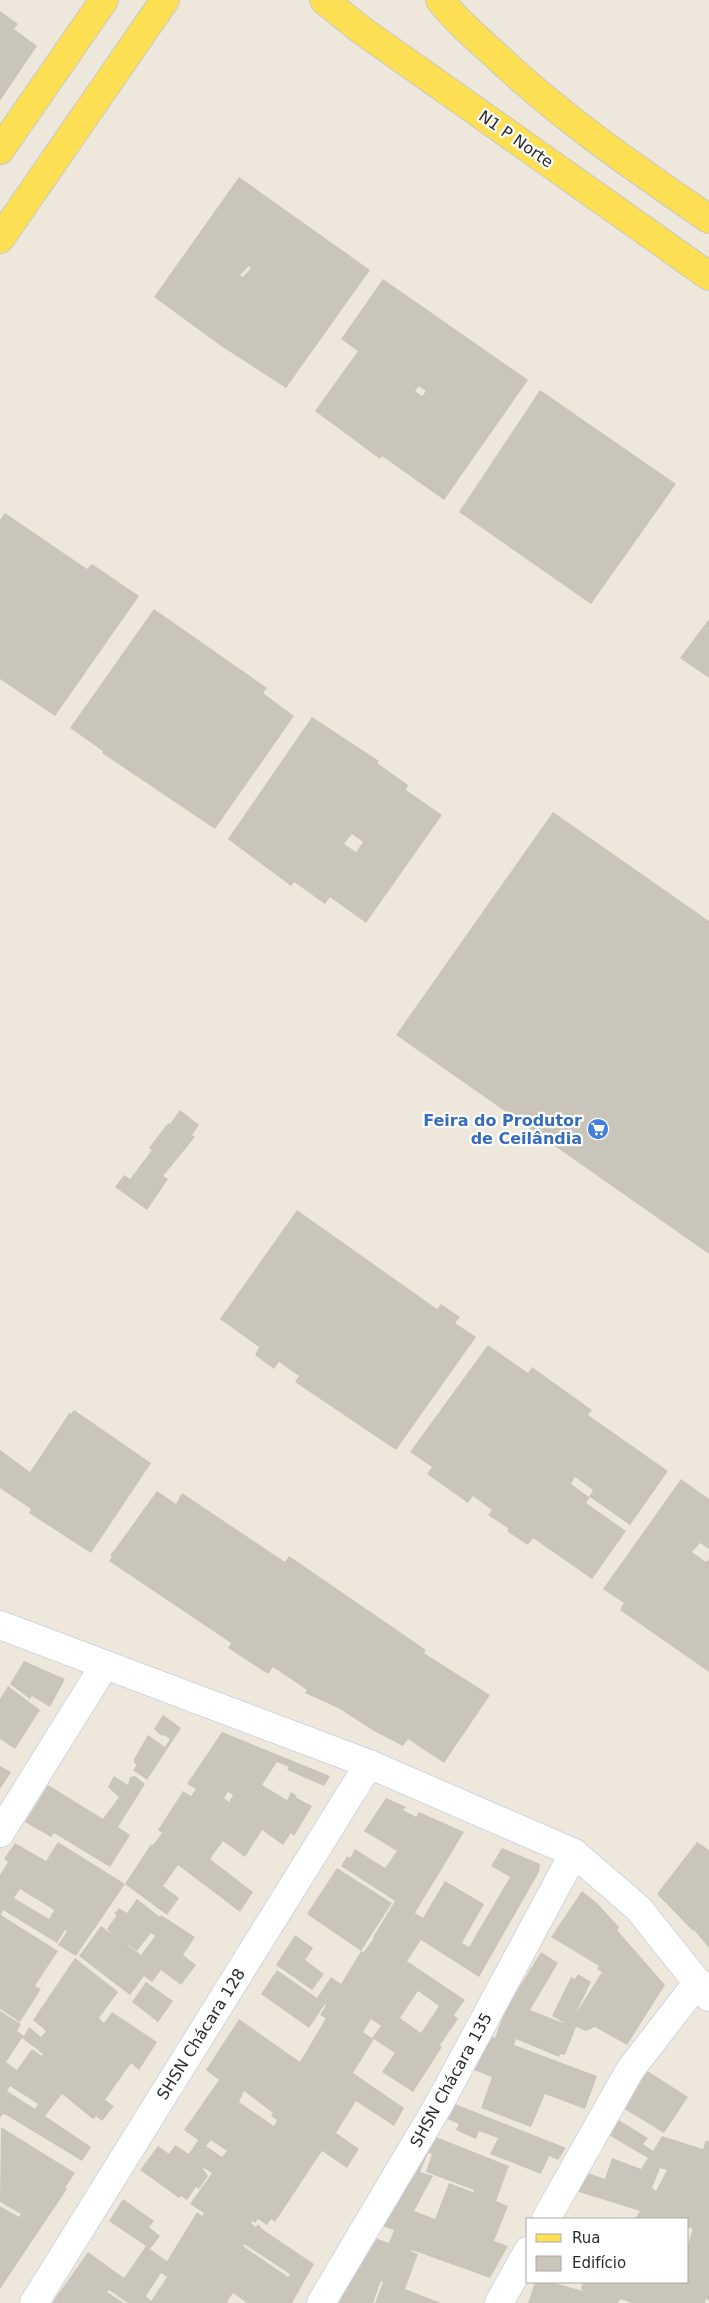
<svg xmlns="http://www.w3.org/2000/svg" width="709" height="2303" font-family="'DejaVu Sans',sans-serif">
  <style>
    .building { fill: #c9c5bb; fill-rule: evenodd }
    .lines { fill: none; stroke-linecap: round; stroke-linejoin: round }
    .minor-casing { stroke: #d1d4e5; stroke-width: 30 }
    .major-casing { stroke: #c8c8c8; stroke-width: 30 }
    .minor { stroke: #fff; stroke-width: 28 }
    .major { stroke: #fcdf53; stroke-width: 28 }
    .labels { text-anchor: middle; dominant-baseline: central; stroke-width: 4.5; stroke-linejoin: round; paint-order: stroke }
    .street-label { font-size: 16px; fill: #2b2b2b; stroke: #fff }
    .shop-label { font-size: 16px; font-weight: bold; fill: #366cbe; stroke: #fff; text-anchor: end }
  </style>
  <rect width="100%" height="100%" fill="#eee7dc"/>
  <g class="building">
    <polygon points="0,11 18,24 14,29 37,46 0,101"/>
    <path d="M239 177 370 270 286 388 221 346 154 297ZM249 266 251 268 243 277 240 275Z"/>
    <path d="M383 279 528 380 444 500 382 456 380 459 315 411 358 351 341 339ZM419 386 426 391 422 396 415 391Z"/>
    <polygon points="540,390 676,484 591,604 459,512"/>
    <polygon points="5,513 87,569 92,564 139,596 55,716 0,679 0,520"/>
    <polygon points="154,609 267,688 263,693 294,716 215,829 102,753 103,751 70,728"/>
    <polygon points="709,619 709,678 680,658"/>
    <path d="M312 717 379 761 377 763 408 785 406 790 442 815 366 923 330 897 325 904 294 882 291 886 228 839ZM352 834 363 842 356 852 344 844Z"/>
    <polygon points="553,812 709,921 709,1254 396,1035"/>
    <polygon points="180,1110 199,1125 192,1135 195,1137 163,1176 168,1179 147,1210 115,1187 124,1175 130,1179 152,1150 149,1148 168,1123 170,1124"/>
    <polygon points="297,1210 437,1309 441,1304 460,1317 455,1323 476,1337 396,1450 295,1382 299,1376 279,1362 274,1369 255,1355 259,1347 220,1319"/>
    <path d="M488 1345 528 1373 532 1367 592 1410 588 1415 668 1471 630 1525 590 1497 586 1503 626 1531 592 1579 533 1538 528 1545 508 1532V1528L488 1515 492 1510 473 1496 468 1503 427 1474 432 1467 410 1452ZM575 1477 593 1490 589 1497 571 1484Z"/>
    <polygon points="74,1410 151,1463 91,1553 29,1513 31,1509 0,1488 0,1450 30,1472 70,1412 71,1414"/>
    <polygon points="681,1479 709,1499 709,1549 700,1543 692,1552 706,1562 709,1559 709,1672 620,1610 624,1603 603,1589"/>
    <polygon points="157,1491 176,1504 182,1493 285,1562 289,1556 426,1650 424,1653 490,1695 444,1763 408,1739 403,1746 374,1731 340,1709 305,1693 307,1690 273,1667 268,1674 228,1648 231,1643 109,1561 112,1557 110,1556"/>
    <polygon points="24,1661 65,1679 50,1707 32,1696 30,1699 10,1684"/>
    <polygon points="8,1686 40,1710 15,1749 0,1739 0,1699"/>
    <polygon points="163,1715 181,1728 147,1780 133,1770 137,1765 134,1763 134,1759 148,1735 165,1747 170,1739 164,1735 162,1736 154,1729"/>
    <path d="M222 1732 330 1776 324 1786 287 1770 289 1767 277 1762 262 1785 287 1800 291 1792 297 1796 295 1797 312 1806 294 1836 291 1833 283 1845 262 1830 245 1857 223 1841 210 1859 253 1892 240 1912 178 1865 163 1886 179 1898 167 1915 125 1884 76 1956 58 1945 67 1931 65 1930 57 1943 3 1910 1 1915 58 1951 35 1986 41 1989 20 2022 0 2009V1875L8 1862 4 1859 15 1843 46 1861 58 1842 125 1884 151 1844 153 1845 162 1833 158 1830 183 1791 191 1796 196 1789 187 1784ZM228 1792 233 1795 229 1802 224 1798ZM20 1889 54 1910 49 1919 14 1898Z"/>
    <polygon points="0,1766 11,1772 0,1789"/>
    <polygon points="114,1776 128,1785 130,1777 135,1776 145,1784 118,1827 130,1835 110,1867 54,1833 51,1837 25,1822 48,1785 103,1819 119,1797 108,1787"/>
    <path d="M386 1798 406 1807 403 1810 416 1817 419 1812 464 1832 415 1913 423 1918 445 1881 484 1904 462 1943 469 1947 510 1877 491 1866 502 1848 540 1864 539 1872 479 1977 421 1940 407 1961 465 2000 454 2015 458 2019 440 2045 442 2047 413 2092 382 2072 395 2053 374 2039 353 2073 404 2108 394 2126 356 2101 336 2133 359 2149 347 2168 322 2151 275 2222 271 2219 267 2225 258 2219 255 2223 252 2221 251 2223 256 2227 258 2224 262 2229 314 2264 292 2303H247L233 2293 227 2302 229 2303H128L109 2290 107 2292 124 2303H52L88 2252 124 2278 146 2246 109 2221 123 2199 154 2221 149 2227 160 2236 150 2249 167 2261 197 2212 202 2216 204 2213 190 2204 212 2173 204 2168 203 2169 208 2176 199 2189 196 2187 187 2200 181 2196 179 2198 140 2170 158 2146 169 2154 175 2145 189 2154 198 2140 184 2130 219 2080 206 2070 239 2019 300 2062 326 2018 320 2015 326 2005 325 2004 309 2028 261 1994 277 1970 317 1998 331 1977 341 1984 361 1951 307 1914 337 1868 392 1903 361 1951 363 1953 374 1938 373 1937 395 1901 341 1866 347 1856 350 1858 355 1849 385 1868 397 1851 364 1831ZM418 1991 439 2006 421 2033 400 2018ZM371 2019 381 2026 372 2038 363 2032ZM244 2091 273 2113 271 2116 277 2120 274 2126 239 2102ZM211 2140 227 2151 222 2157 206 2146ZM244 2244 290 2274 288 2277 243 2246ZM161 2273 167 2277 151 2301 146 2296Z"/>
    <polygon points="697,1842 709,1850 709,1948 694,1930 693,1931 657,1894"/>
    <polygon points="582,1891 597,1903 619,1927 617,1930 665,1985 627,2045 595,2027 586,2031 576,2027 565,2055 560,2054 559,2057 516,2039 514,2045 597,2076 585,2109 545,2094 531,2127 481,2108 492,2077 469,2068 489,2035 495,2038 508,2002 510,2002 541,1952 558,1963 530,2010 566,2024 552,2016 571,1977 575,1979 578,1974 591,1982 576,2013 602,1972 597,1969 599,1966 551,1937"/>
    <path d="M137 1899 160 1917 161 1915 195 1937 183 1955 196 1965 181 1985 161 1970 152 1982 144 1976 130 1995 79 1956 101 1926 113 1935 107 1929 117 1915 114 1914 119 1908 127 1913ZM151 1933 155 1936 141 1955 121 1940 137 1951Z"/>
    <polygon points="295,1935 313,1948 305,1960 324,1974 312,1990 276,1965"/>
    <path d="M75 1958 118 1992 99 2018 104 2023 112 2012 157 2042 139 2070 131 2063 105 2100 114 2106 102 2121 96 2116 93 2119 62 2094 45 2116 91 2147 82 2161 8 2116 3 2114 0 2118V2011L21 2024 17 2031 24 2036 29 2027 41 2037 46 2031 33 2020ZM22 2038 43 2054 42 2056 32 2049 17 2070 6 2062ZM10 2086 38 2104 35 2109 7 2091Z"/>
    <polygon points="146,1982 173,2001 158,2022 132,2002"/>
    <polygon points="646,2070 688,2097 664,2133 623,2108"/>
    <polygon points="450,2102 564,2147 566,2148 558,2160 549,2156 541,2174 490,2154 498,2138 479,2131 476,2139 456,2130 459,2124 443,2117"/>
    <path d="M617 2119 648 2138 643 2144 653 2151 662 2136 703 2149 706 2140 709 2142V2300L706 2299 705 2303H632L620 2299 618 2303H528L535 2282H551L583 2291 581 2288 583 2282H688V2244L693 2229 688 2227V2219H635L640 2211 576 2191 585 2172 605 2179 612 2158 641 2169 648 2158 607 2134ZM660 2168 667 2170 656 2191 652 2188Z"/>
    <polygon points="1,2127 75,2173 65,2188 67,2189 0,2289 0,2206 19,2217 21,2214 0,2202"/>
    <path d="M431 2135 509 2166 496 2201 508 2206 494 2241 508 2246 490 2278 412 2250 411 2251 418 2254 405 2289 441 2303H375L383 2282 381 2281 373 2303H334L372 2237 389 2243 394 2230 379 2225ZM428 2153 432 2154 426 2172 474 2190 473 2192 449 2183 435 2219 414 2211 433 2176 420 2172Z"/>
  </g>
  <g class="lines">
    <g class="minor-casing">
      <g id="minor">
        <polyline points="0,1625 369,1764 574,1853 639,1909 709,1997"/>
        <polyline points="0,1833 104,1666"/>
        <polyline points="546,2219 630,2070 698,1982"/>
        <polyline points="34,2303 369,1764"/>
        <polyline points="321,2303 438,2106 574,1853"/>
        <polyline points="499,2303 528,2251"/>
      </g>
    </g>
    <g class="major-casing">
      <g id="major">
        <polyline points="324,0 360,29 709,276"/>
        <path d="M440 0C455 19 473 35 491 51 559 116 632 166 709 219"/>
        <polyline points="0,150 104,0"/>
        <polyline points="0,239 165,0"/>
      </g>
    </g>
    <use href="#minor" class="minor"/>
    <use href="#major" class="major"/>
  </g>
  <defs>
    <g id="supermarket-disc" transform="scale(1.125)"><circle r="9.5" fill="#3f7fe0" stroke="#fff"/><path d="M-6-5.5h2.5l.6 2H6L4.5 2H-2.5L-4.4-4H-6ZM-1.5 3.2a1.3 1.3 0 1 0 .1 0ZM3 3.2a1.3 1.3 0 1 0 .1 0Z" fill="#fff"/></g>
  </defs>
  <g fill-rule="evenodd">
    <use href="#supermarket-disc" x="598" y="1129"/>
  </g>
  <g class="labels">
    <g class="street-label">
      <text transform="translate(516 139) rotate(35)">N1 P Norte</text>
      <text transform="translate(201 2034) rotate(-58)">SHSN Chácara 128</text>
      <text transform="translate(451 2080) rotate(-61)">SHSN Chácara 135</text>
    </g>
    <g class="shop-label">
      <text x="582" y="1120">Feira do Produtor<tspan x="582" dy="18">de Ceilândia</tspan></text>
    </g>
  </g>
  <rect x="526" y="2218" width="162" height="65" fill="#ffffff" stroke="#aaaaaa"/>
  <rect x="536" y="2234" width="25" height="8" fill="#fcdf53" stroke="#aaaaaa"/>
  <text x="572" y="2243" font-size="15" fill="#2b2b2b">Rua</text>
  <rect x="536" y="2256" width="25" height="15" fill="#c9c5bb" stroke="#aaaaaa"/>
  <text x="572" y="2268" font-size="15" fill="#2b2b2b">Edifício</text>
</svg>
